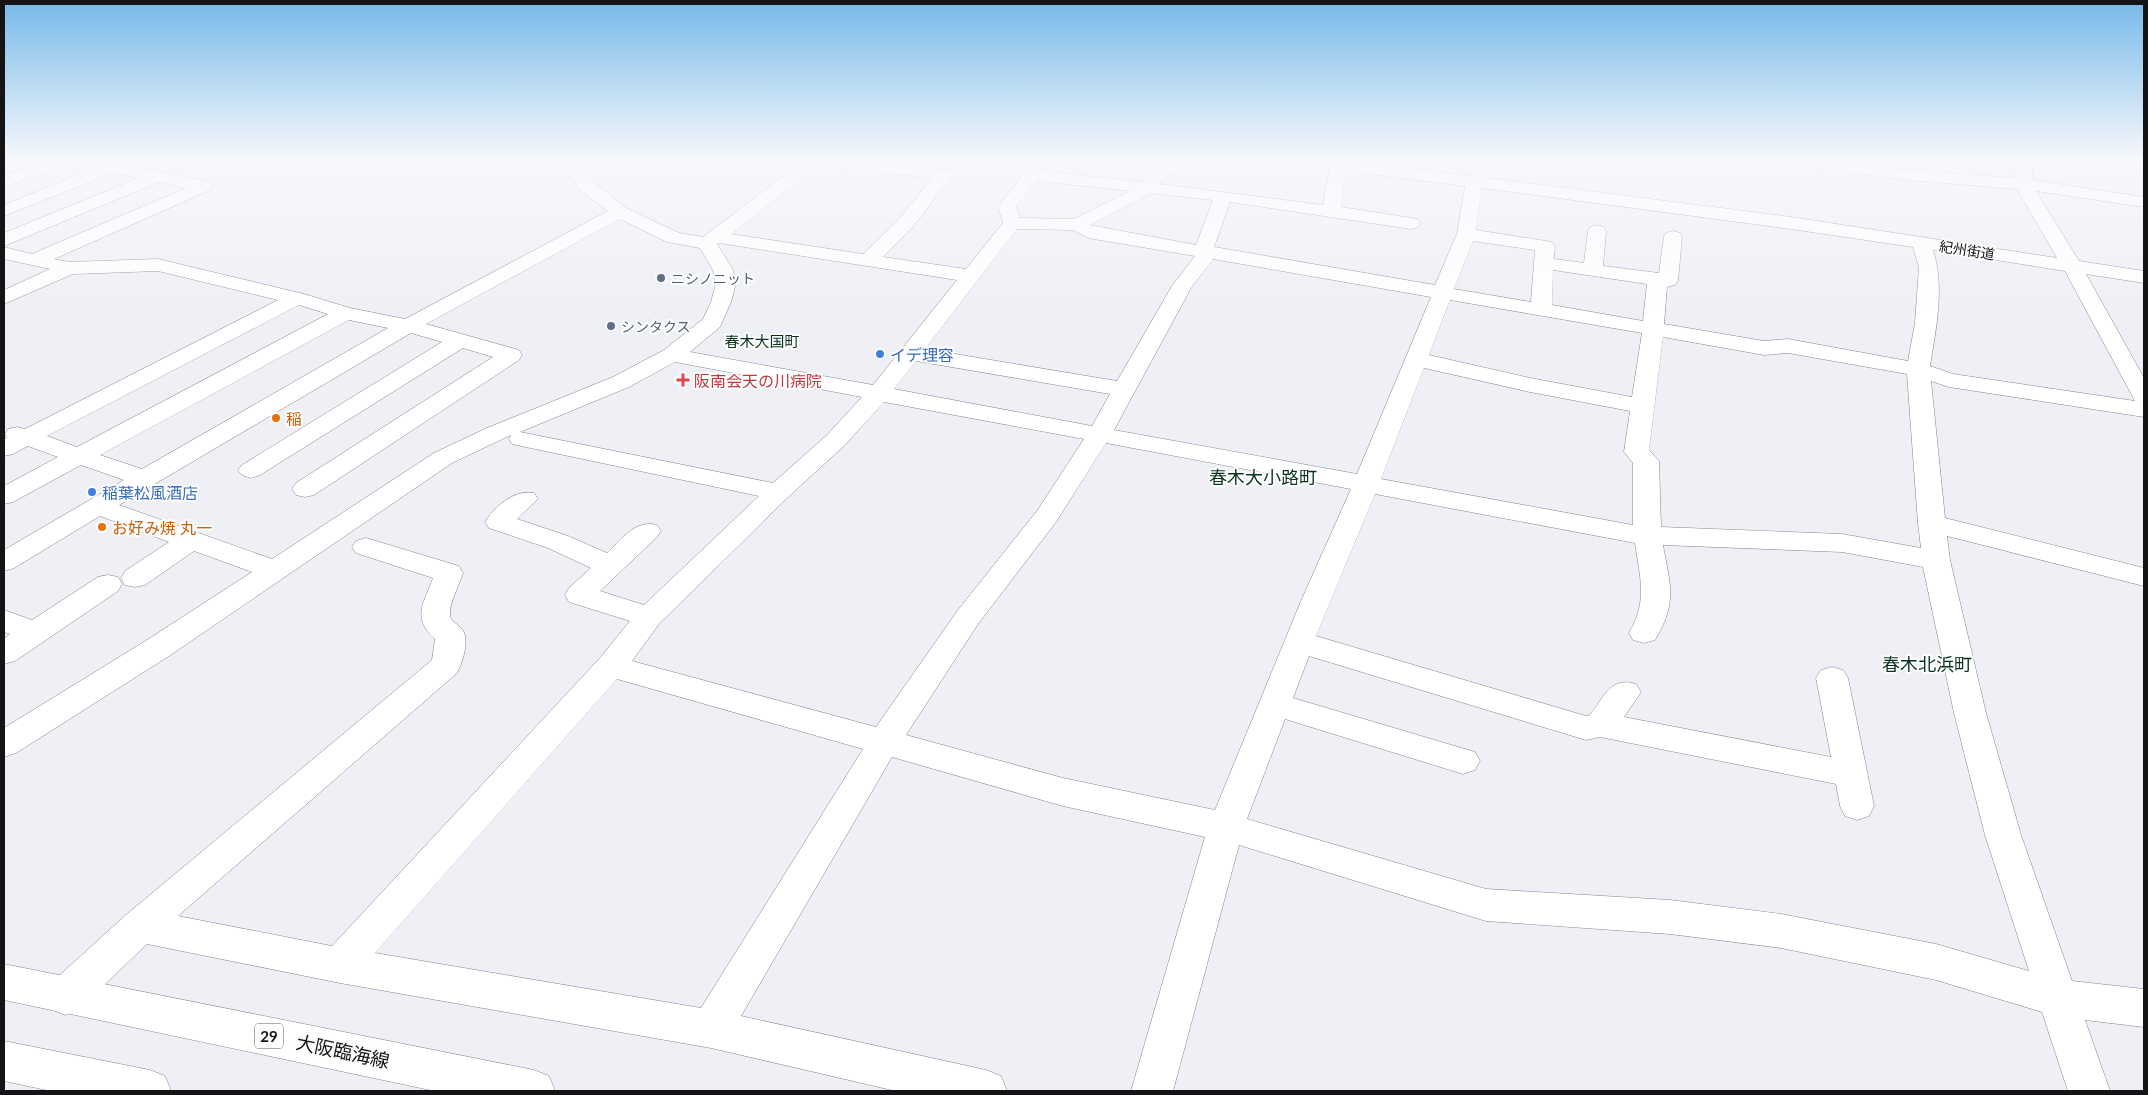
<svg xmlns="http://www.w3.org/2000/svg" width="2148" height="1095" font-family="Lato,'Noto Sans JP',sans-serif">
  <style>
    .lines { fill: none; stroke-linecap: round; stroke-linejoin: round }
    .minor-casing { stroke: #83858a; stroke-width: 1 }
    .major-casing { stroke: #83858a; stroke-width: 1 }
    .minor { fill: #fff; fill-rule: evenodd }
    .major { fill: #fff; fill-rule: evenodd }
    .service-dot { fill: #5c6f8a; stroke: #fdfdfe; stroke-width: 2 }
    .shop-dot { fill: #3f7fe0; stroke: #fdfdfe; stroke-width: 2 }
    .health-dot { fill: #e0444e; stroke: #fdfdfe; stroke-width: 2 }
    .food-dot { fill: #e8710a; stroke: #fdfdfe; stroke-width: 2 }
    .labels { text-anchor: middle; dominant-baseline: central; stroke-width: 4; stroke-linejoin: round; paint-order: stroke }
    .far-street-label { font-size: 14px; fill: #141416; stroke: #fdfdfe }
    .far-service-label { font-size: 14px; fill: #4e5e75; stroke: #fdfdfe; text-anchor: start }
    .far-neighbourhood-label { font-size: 15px; fill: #0a331e; stroke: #fdfdfe }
    .shield { fill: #fdfdfe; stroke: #5a5a5c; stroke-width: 1 }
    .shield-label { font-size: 15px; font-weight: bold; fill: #141416 }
    .shop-label { font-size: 16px; fill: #366cbe; stroke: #fdfdfe; text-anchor: start }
    .health-label { font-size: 16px; fill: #be3a42; stroke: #fdfdfe; text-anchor: start }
    .food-label { font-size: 16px; fill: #c56008; stroke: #fdfdfe; text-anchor: start }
    .neighbourhood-label { font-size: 18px; fill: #0a331e; stroke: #fdfdfe }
    .near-street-label { font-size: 19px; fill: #141416; stroke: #fdfdfe }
  </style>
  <rect width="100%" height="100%" fill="#eef0f6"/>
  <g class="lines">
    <g class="minor-casing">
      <g id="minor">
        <path d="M50 159H92L204 181 210 182 213 186 210 190 54 259 69 262 158 259 304 294 350 308 405 319 608 211 580 190 557 159H574L582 170 602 159H622L620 163 590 179 626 208 679 233 703 237 806 159H842L950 170 953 174 912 228 883 257 966 269 1003 223 998 207 1024 174 1027 164 1031 159H1049L1043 166 1042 171 1142 182C1158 163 1165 159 1189 159 1183 169 1168 174 1159 184L1323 205 1330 167 1307 163 1305 159H1338L1469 176 1483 159H1500L1486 178 1791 217 2057 258 2017 189 1909 180 1783 164 1777 163 1775 159H1821L1909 170 2015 178 2017 159H2033L2032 180 2144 197V207L2036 191 2079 261 2144 271V283L2086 274 2144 378V417L1949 387 1931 381 1945 518 2144 568V586L1947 536 1950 560 1986 713 2021 835 2072 981 2144 989V1027L2085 1020 2110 1091H2068L2042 1012 1936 980 1781 948 1670 934 1486 921 1239 845 1173 1091H1131L1205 837 1063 806 892 757 741 1016 986 1070 1001 1076 1007 1091H896L711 1048 340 983 147 944 79 1009 65 1015 51 1009 45 996 51 983 127 914 432 660 435 639C411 618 424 603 433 578L356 553 352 547 356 541 366 538 459 566 463 573C460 583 449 604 450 614 450 622 457 623 462 629 470 639 463 662 457 673L178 916 332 946 600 658 630 621 569 602 565 595 569 588 591 568 548 548 489 528 485 522C495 506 515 489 534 493L538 499 517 519 568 536 607 553C621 540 635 519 657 525L661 531 657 537 600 591 644 605 759 496 521 446 512 444 509 439 511 435 452 463 169 656 16 753 4 757V728L147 640 252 572 194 551 145 585 135 587 125 585 121 578 125 571 169 542 100 516 14 568 4 571V550L124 480 81 465 13 502 4 504V486L58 457 28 446 13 454 4 456V439L7 438 5 434 8 429 17 427 25 429 278 300 158 271 73 274 4 304V290L50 269 4 259V247L32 254 186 188 159 182 4 246V233L139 178 112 173 4 216V205L92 169 67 164 4 187V176ZM817 166 932 178 898 220 863 254 731 234ZM1346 171 1465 186 1457 234 1435 285 1214 247 1230 202 1411 229 1418 227 1420 223 1418 219 1341 207ZM1037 181 1130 191 1074 219 1020 218 1016 207ZM1482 188 1791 229 1913 247 1919 267 1915 323 1908 361 1788 339 1764 341 1664 324 1667 287 1675 285 1678 281 1682 237 1680 233 1673 231 1666 233 1664 237 1659 273 1603 266 1606 231 1604 227 1597 225 1590 227 1588 231 1584 263 1554 259 1555 246 1552 242 1476 230ZM1151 193 1213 200 1196 245 1090 225ZM620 219 667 242 700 248 713 270 716 283 711 302 703 319 664 350 613 377 487 428 434 453 272 559 119 505 411 333 442 342 242 465 238 470 242 475 251 478 260 475 463 348 493 357 296 483 292 489 296 495 305 497 314 495 519 360 522 355 519 350 426 324ZM1017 229 1073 230 1088 238 1195 256 1172 286 1117 381 925 349ZM1473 241 1535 250 1531 302 1454 289ZM719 243 957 280 873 385 690 352 720 327 731 302 736 283 733 270 717 244ZM1933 250 2065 271 2135 401 1953 374 1930 366C1936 329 1945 286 1933 250ZM1213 259 1431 297 1357 474 1114 430 1191 288ZM1553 270 1647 284 1643 321 1552 305ZM1450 300 1642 333 1632 397 1530 378 1429 355ZM299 305 328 314 77 447 47 436ZM349 320 388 328 142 469 100 455ZM1663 337 1764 355 1788 353 1907 374 1918 523 1921 548 1842 534 1661 527 1659 461 1649 450ZM916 361 1110 394 1092 426 894 389ZM675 362 862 397 827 435 773 483 520 432 629 387ZM1424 368 1530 392 1630 411 1624 452 1633 463V525L1381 479ZM884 402 1084 439 1037 511 958 610 876 727 632 661 659 624 787 498 845 445ZM1106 443 1351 489 1301 601 1215 810 1063 778 906 735 978 624 1056 522ZM1375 494 1635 543C1640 578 1648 601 1629 633L1633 640 1644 643 1655 640C1678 601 1670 586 1663 545L1842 552 1923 567 1954 713 1985 835 2029 971 1936 944 1781 914 1670 900 1486 889 1247 819 1285 719 1463 774 1475 770 1480 761 1475 752 1293 698 1309 656 1586 740 1600 737 1836 784 1840 806 1845 816 1857 820 1869 816 1874 806 1848 678 1843 670 1832 667 1821 670 1816 678 1831 757 1624 717 1641 692 1636 684C1611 676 1604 697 1590 715L1586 716 1316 636ZM617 679 863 749 701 1008 375 953Z"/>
        <polygon points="2127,159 2144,159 2144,172 2138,171"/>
        <polygon points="108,575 118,577 122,584 118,591 15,661 4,664 4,639 10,634 4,632 4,610 32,620 98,577"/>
      </g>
    </g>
    <g class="major-casing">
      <g id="major">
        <polygon points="4,964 534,1070 549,1076 555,1091 435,1091 4,1000"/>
        <polygon points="4,1041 150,1070 165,1076 171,1091 51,1091 4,1081"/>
      </g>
    </g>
    <use href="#minor" class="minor"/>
    <use href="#major" class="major"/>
  </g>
  <linearGradient id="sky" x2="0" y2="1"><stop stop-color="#76b9e9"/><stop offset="0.51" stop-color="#f7f8fb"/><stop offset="1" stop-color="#f7f8fb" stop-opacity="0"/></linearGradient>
  <rect width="2148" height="312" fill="url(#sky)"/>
  <g class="service-dot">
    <circle cx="661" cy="278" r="5"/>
    <circle cx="611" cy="326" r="5"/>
  </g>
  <g class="shop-dot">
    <circle cx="880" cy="354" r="5"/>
    <circle cx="92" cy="492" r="5"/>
  </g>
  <path class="health-dot" d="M680.5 372.5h5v5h5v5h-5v5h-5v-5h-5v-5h5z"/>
  <g class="food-dot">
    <circle cx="276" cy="418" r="5"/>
    <circle cx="102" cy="527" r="5"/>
  </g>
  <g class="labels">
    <g class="far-street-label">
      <text transform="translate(1967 250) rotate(9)">紀州街道</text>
    </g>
    <g class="far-service-label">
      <text x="671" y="278">ニシノニット</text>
      <text x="621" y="326">シンタクス</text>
    </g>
    <g class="far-neighbourhood-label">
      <text x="762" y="341">春木大国町</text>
    </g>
    <rect class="shield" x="255" y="1023.5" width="28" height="25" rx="4"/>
    <g class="shield-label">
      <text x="269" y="1036">29</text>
    </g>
    <g class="shop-label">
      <text x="890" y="354">イデ理容</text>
      <text x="102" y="492">稲葉松風酒店</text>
    </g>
    <g class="health-label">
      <text x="694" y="380">阪南会天の川病院</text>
    </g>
    <g class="food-label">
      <text x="286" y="418">稲</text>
      <text x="112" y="527">お好み焼 丸一</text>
    </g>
    <g class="neighbourhood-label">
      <text x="1263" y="477">春木大小路町</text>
      <text x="1927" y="664">春木北浜町</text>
    </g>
    <g class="near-street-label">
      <text transform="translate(343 1051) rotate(12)">大阪臨海線</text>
    </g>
  </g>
  <rect width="2148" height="1095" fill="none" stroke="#141416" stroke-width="10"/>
</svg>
